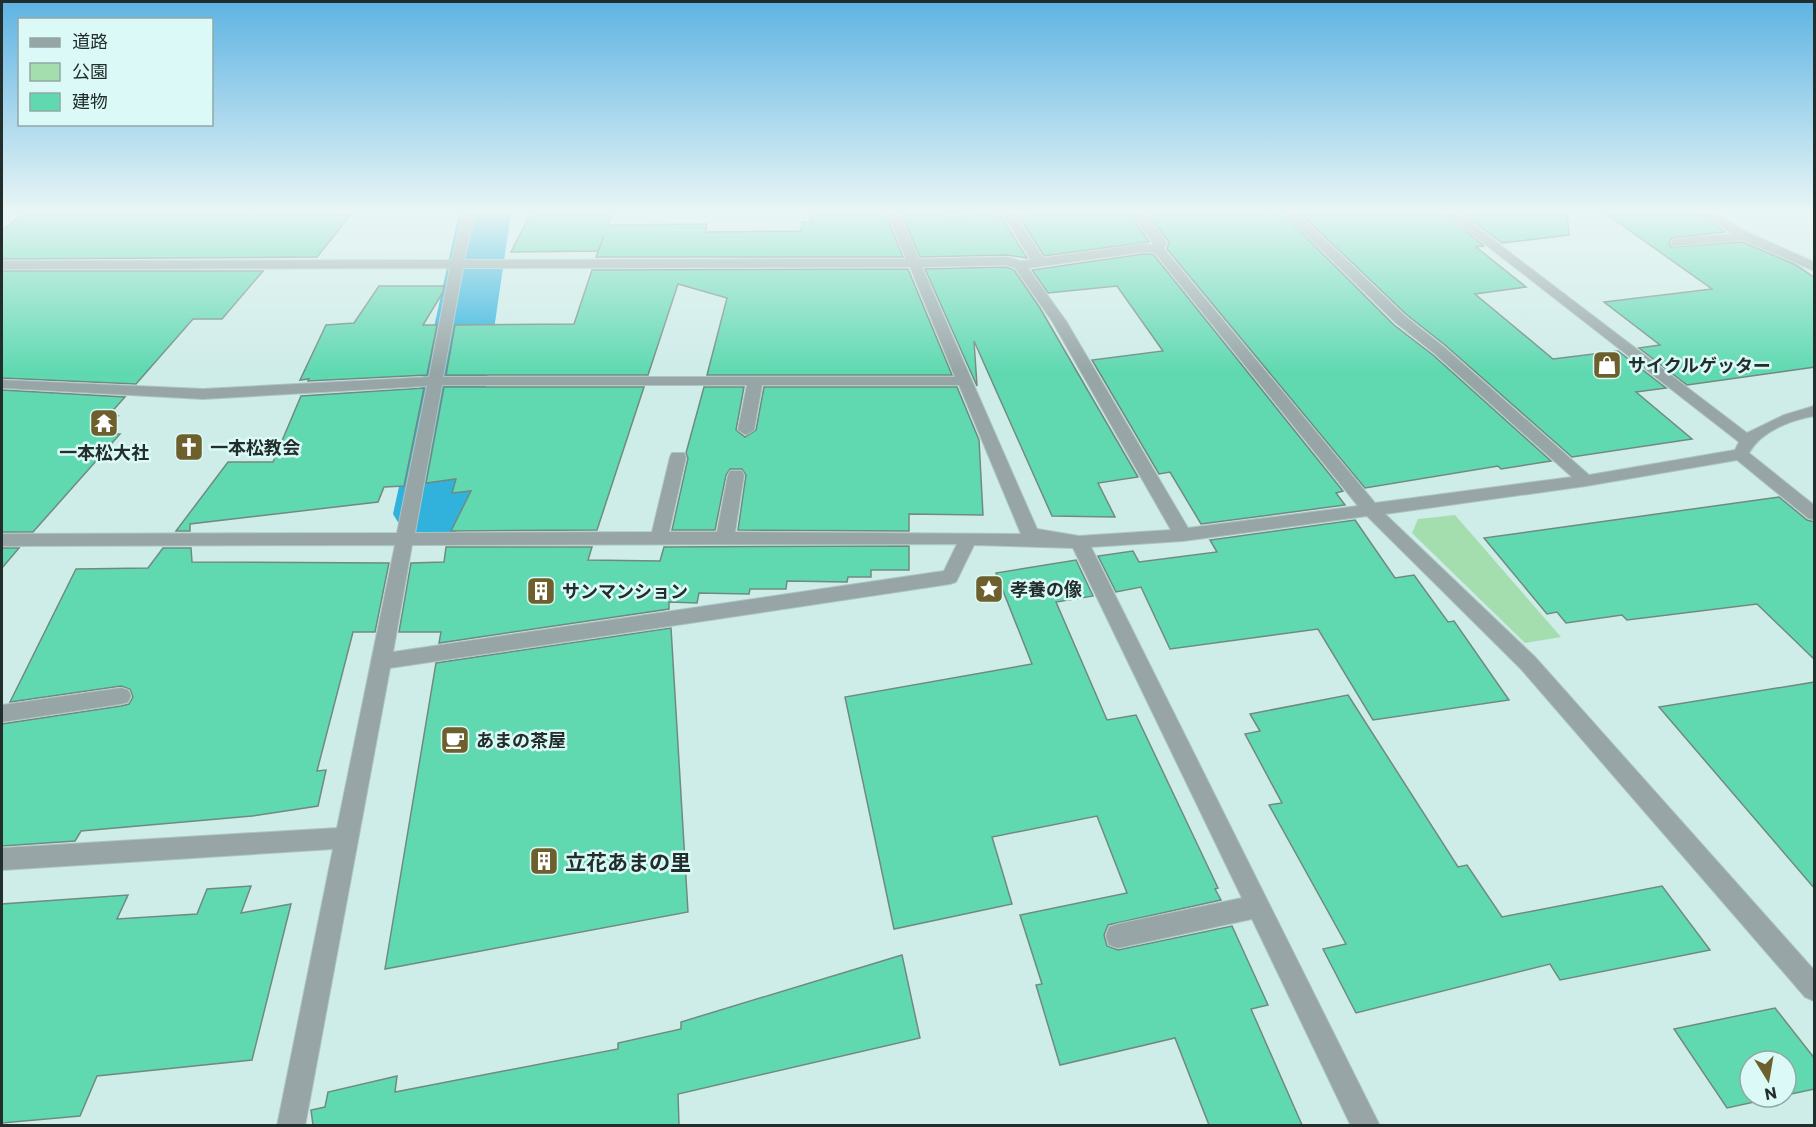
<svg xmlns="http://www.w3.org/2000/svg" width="1816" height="1127" font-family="Commissioner,'Noto Sans JP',sans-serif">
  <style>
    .green { fill: #a4deaf }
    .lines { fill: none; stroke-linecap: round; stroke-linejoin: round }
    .river { fill: #30b2dc; fill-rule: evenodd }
    .building { fill: #60d9b1; stroke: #718a80; stroke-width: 1.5 }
    .minor-casing { stroke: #acc6c2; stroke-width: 2 }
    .minor { fill: #98a5a7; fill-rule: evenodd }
    .labels { text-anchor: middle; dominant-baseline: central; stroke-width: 5; stroke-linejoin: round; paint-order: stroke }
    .poi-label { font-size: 18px; font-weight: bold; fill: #222e2c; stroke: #dbf9f6; text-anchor: start }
    .near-poi-label { font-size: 21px; font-weight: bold; fill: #222e2c; stroke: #dbf9f6; text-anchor: start }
  </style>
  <rect width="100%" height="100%" fill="#ceece8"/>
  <polygon class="green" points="1455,515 1561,637 1525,643 1412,533 1418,519"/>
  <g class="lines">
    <polygon class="river" points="459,213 511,213 467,514 456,532 430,539 404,532 393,514"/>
  </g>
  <g class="building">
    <polygon points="24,213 352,213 317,257 2,259 2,230"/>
    <polygon points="531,213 613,213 608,225 707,224 705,232 801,231 802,222 810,222 811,213 885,213 903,257 596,257 604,236 598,251 511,252"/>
    <polygon points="901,213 946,213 948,217 996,213 999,218 1002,218 1027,258 1007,255 920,257"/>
    <polygon points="1047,213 1129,213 1149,242 1044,256 1019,216"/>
    <polygon points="1146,213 1282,213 1394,325 1433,355 1551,461 1501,469 1498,466 1365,488 1167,249 1169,242"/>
    <polygon points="1300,213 1443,213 1484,246 1476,247 1526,287 1475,294 1553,359 1618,351 1666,388 1636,392 1692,439 1572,457 1445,345 1407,315"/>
    <polygon points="1462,213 1567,213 1569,235 1502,243"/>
    <polygon points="1605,213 1698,213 1725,232 1672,238 1669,242 1671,247 1743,242 1796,265 1815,278 1815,367 1687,385 1639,348 1660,345 1604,302 1712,289"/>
    <polygon points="1143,254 1153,254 1343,491 1336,493 1345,505 1201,524 1170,472 1159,474 1092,360 1163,351 1117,286 1048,293 1032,270"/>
    <polygon points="1006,267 1014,270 1040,308 1138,477 1098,483 1115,517 1052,516 974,341 977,386 925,269"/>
    <polygon points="908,269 952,375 707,375 727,298 678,284 648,375 446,375 455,325 574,324 592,270"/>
    <polygon points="2,271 263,271 222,319 193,319 136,384 2,378"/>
    <polygon points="379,286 444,286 443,292 423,325 437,325 427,375 308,381 309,379 300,380 326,325 354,323"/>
    <polygon points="444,387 644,387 597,530 451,531 471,491 452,493 456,479 426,483"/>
    <polygon points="704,387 744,387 736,430 745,437 756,430 764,387 957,387 979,440 983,515 909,514 909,531 738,530 746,475 742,469 730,469 726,475 715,530 672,530 688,458 686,453"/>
    <polygon points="424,388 404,486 384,487 378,502 190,524 190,531 176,531 228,462 273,462 301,396"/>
    <polygon points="2,390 125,397 108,416 118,416 102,434 120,434 33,532 2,532"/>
    <polygon points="1779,497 1807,520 1815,522 1815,660 1757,604 1627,620 1622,615 1566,623 1557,612 1547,614 1484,538"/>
    <polygon points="1355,520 1395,578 1414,575 1448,622 1454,621 1509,700 1373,720 1318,629 1170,649 1141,587 1116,592 1098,556 1133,551 1139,562 1217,552 1210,540"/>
    <polygon points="909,546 909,570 871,570 871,577 848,577 847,582 787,581 786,589 750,589 749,594 699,593 697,603 669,602 669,609 439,643 441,632 399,632 411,563 444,562 446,547 592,547 588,560 660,561 664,547"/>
    <polygon points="2,548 19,548 2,568"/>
    <polygon points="163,548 191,548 192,562 389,563 375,632 353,632 317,771 326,770 318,806 252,816 81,831 75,841 2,846 2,724 121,706 129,704 133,697 130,689 121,686 10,702 76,569 148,568"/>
    <polygon points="1076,560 1093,596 1056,602 1107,720 1136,715 1218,888 1215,889 1221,900 1108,925 1104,935 1107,946 1118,950 1232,926 1268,1005 1251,1009 1302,1125 1209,1125 1175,1038 1060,1065 1036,985 1042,984 1020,915 1127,893 1097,816 992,837 1012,904 894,929 845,697 1032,664 996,573"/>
    <polygon points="671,628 688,912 385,969 436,663"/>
    <polygon points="1815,682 1815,889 1659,707"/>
    <polygon points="1348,695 1458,867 1467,865 1502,917 1662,886 1710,950 1560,980 1550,964 1356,1013 1323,949 1346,944 1269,805 1282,803 1245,734 1260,731 1250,714"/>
    <polygon points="251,886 241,913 291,904 252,1060 97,1076 80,1116 2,1123 2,904 128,895 117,919 197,914 207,889"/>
    <polygon points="902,955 920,1038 678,1094 679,1125 313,1125 311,1110 325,1107 328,1092 397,1076 395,1092 618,1049 618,1043 681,1029 681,1022"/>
    <polygon points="1775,1008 1815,1059 1815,1089 1786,1095 1786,1061 1750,1061 1750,1097 1777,1097 1727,1108 1674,1029"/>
  </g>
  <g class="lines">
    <g class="minor-casing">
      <g id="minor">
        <path d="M463 213H475L464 260 906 259 887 213H899L919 259 1007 257 1021 261 1031 260 1002 213H1014L1043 258 1143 244 1154 245 1131 213H1143L1167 243 1164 249 1375 503 1572 477 1434 353 1396 323 1284 213H1297L1406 317 1444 347 1589 475 1735 450 1739 442 1445 213H1458L1747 433 1784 415 1814 406V416C1791 420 1761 431 1749 453L1814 505V520L1808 518 1737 460 1586 486 1385 514 1535 657 1814 970V1001L1805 997 1521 669 1367 516 1183 541 1091 547 1380 1126H1351L1252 919 1118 948 1109 945 1106 936 1109 927 1118 924 1242 898 1073 548 974 545 956 582 950 584 390 668 305 1126H277L333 849 2 870V848L337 828 395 545 2 546V534L397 533 427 386 203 399 2 388V380L203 389 429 377 450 268 2 269V261L452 260ZM1143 252H1154L1358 506 1188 528 1066 321 1028 268ZM1006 265 1015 268 1052 321 1171 530 1079 536 1037 529 922 267ZM910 267 955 377H443L463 268ZM442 385H747L738 430 746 435 754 430 762 385H959L1021 534 735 532 744 475 742 471H730L728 475 717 532H669L686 457 684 453H672L670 457 652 532 415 533ZM957 544 944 571 393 652 412 545Z"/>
        <polygon points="1700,213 1714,213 1749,233 1814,262 1814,271 1743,240 1673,246 1671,243 1673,240 1677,239 1732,234"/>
        <polygon points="121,688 128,690 131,696 128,702 121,704 2,722 2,705"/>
      </g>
    </g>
    <use href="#minor" class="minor"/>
  </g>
  <linearGradient id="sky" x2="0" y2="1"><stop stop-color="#5eb3e3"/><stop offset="0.57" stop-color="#e9f6f5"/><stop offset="1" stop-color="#e9f6f5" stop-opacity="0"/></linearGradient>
  <rect width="1816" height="371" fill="url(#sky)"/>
  <defs>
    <g id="shop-square" transform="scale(1.5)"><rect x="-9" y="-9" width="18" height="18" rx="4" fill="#6e602d" stroke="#dbf9f6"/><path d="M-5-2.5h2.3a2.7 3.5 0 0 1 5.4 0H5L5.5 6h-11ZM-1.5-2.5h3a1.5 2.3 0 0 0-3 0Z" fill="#fff"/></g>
    <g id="temple-square" transform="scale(1.5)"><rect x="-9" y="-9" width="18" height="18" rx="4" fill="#6e602d" stroke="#dbf9f6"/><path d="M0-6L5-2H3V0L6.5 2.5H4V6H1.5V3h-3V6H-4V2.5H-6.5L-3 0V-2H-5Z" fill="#fff"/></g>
    <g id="church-square" transform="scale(1.5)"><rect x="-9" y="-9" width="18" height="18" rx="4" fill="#6e602d" stroke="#dbf9f6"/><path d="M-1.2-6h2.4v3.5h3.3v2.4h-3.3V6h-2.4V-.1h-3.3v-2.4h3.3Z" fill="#fff"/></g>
    <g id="sight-square" transform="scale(1.5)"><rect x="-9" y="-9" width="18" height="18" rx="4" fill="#6e602d" stroke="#dbf9f6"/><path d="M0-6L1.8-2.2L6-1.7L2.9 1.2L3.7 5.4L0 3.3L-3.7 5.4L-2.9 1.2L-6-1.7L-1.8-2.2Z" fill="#fff"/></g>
    <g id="building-square" transform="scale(1.5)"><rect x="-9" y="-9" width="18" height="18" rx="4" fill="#6e602d" stroke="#dbf9f6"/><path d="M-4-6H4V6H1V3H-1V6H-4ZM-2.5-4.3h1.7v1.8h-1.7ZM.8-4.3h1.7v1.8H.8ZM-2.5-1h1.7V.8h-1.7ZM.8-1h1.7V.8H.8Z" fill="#fff"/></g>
    <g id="cafe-square" transform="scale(1.5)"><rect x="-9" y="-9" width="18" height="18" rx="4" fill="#6e602d" stroke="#dbf9f6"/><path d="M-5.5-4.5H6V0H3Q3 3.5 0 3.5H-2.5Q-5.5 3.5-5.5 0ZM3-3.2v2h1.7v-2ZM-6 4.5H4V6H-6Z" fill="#fff"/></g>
  </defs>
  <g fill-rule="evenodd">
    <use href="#shop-square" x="1607" y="365"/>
    <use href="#temple-square" x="104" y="423"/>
    <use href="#church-square" x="189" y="447"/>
    <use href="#sight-square" x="989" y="589"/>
    <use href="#building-square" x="541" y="591"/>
    <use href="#cafe-square" x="455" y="740"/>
    <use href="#building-square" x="544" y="861"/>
  </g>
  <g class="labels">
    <g class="poi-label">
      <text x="1628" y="365">サイクルゲッター</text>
      <text x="210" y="447">一本松教会</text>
      <text x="104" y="452" text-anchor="middle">一本松大社</text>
      <text x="1010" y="589">孝養の像</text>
      <text x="562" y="591">サンマンション</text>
      <text x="476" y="740">あまの茶屋</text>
    </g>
    <g class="near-poi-label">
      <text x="565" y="861">立花あまの里</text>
    </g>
  </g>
  <rect width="1816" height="1127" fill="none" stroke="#222e2c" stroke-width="6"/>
  <rect x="18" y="18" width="195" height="108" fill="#dbf9f6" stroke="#91a8a5" stroke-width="1.5"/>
  <rect x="30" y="38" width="30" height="9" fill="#98a5a7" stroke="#91a8a5" stroke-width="1.5"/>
  <text x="72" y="48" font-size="18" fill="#222e2c">道路</text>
  <rect x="30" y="63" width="30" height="18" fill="#a4deaf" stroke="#91a8a5" stroke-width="1.5"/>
  <text x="72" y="78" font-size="18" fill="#222e2c">公園</text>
  <rect x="30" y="93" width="30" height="18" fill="#60d9b1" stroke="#91a8a5" stroke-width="1.5"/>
  <text x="72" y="108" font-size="18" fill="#222e2c">建物</text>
  <g transform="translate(1768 1079) rotate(169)"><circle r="28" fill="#dbf9f6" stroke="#91a8a5" stroke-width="1.5"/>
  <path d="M0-4.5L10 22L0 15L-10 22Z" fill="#6e602d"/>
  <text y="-9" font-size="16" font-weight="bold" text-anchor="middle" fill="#222e2c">N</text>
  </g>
</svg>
